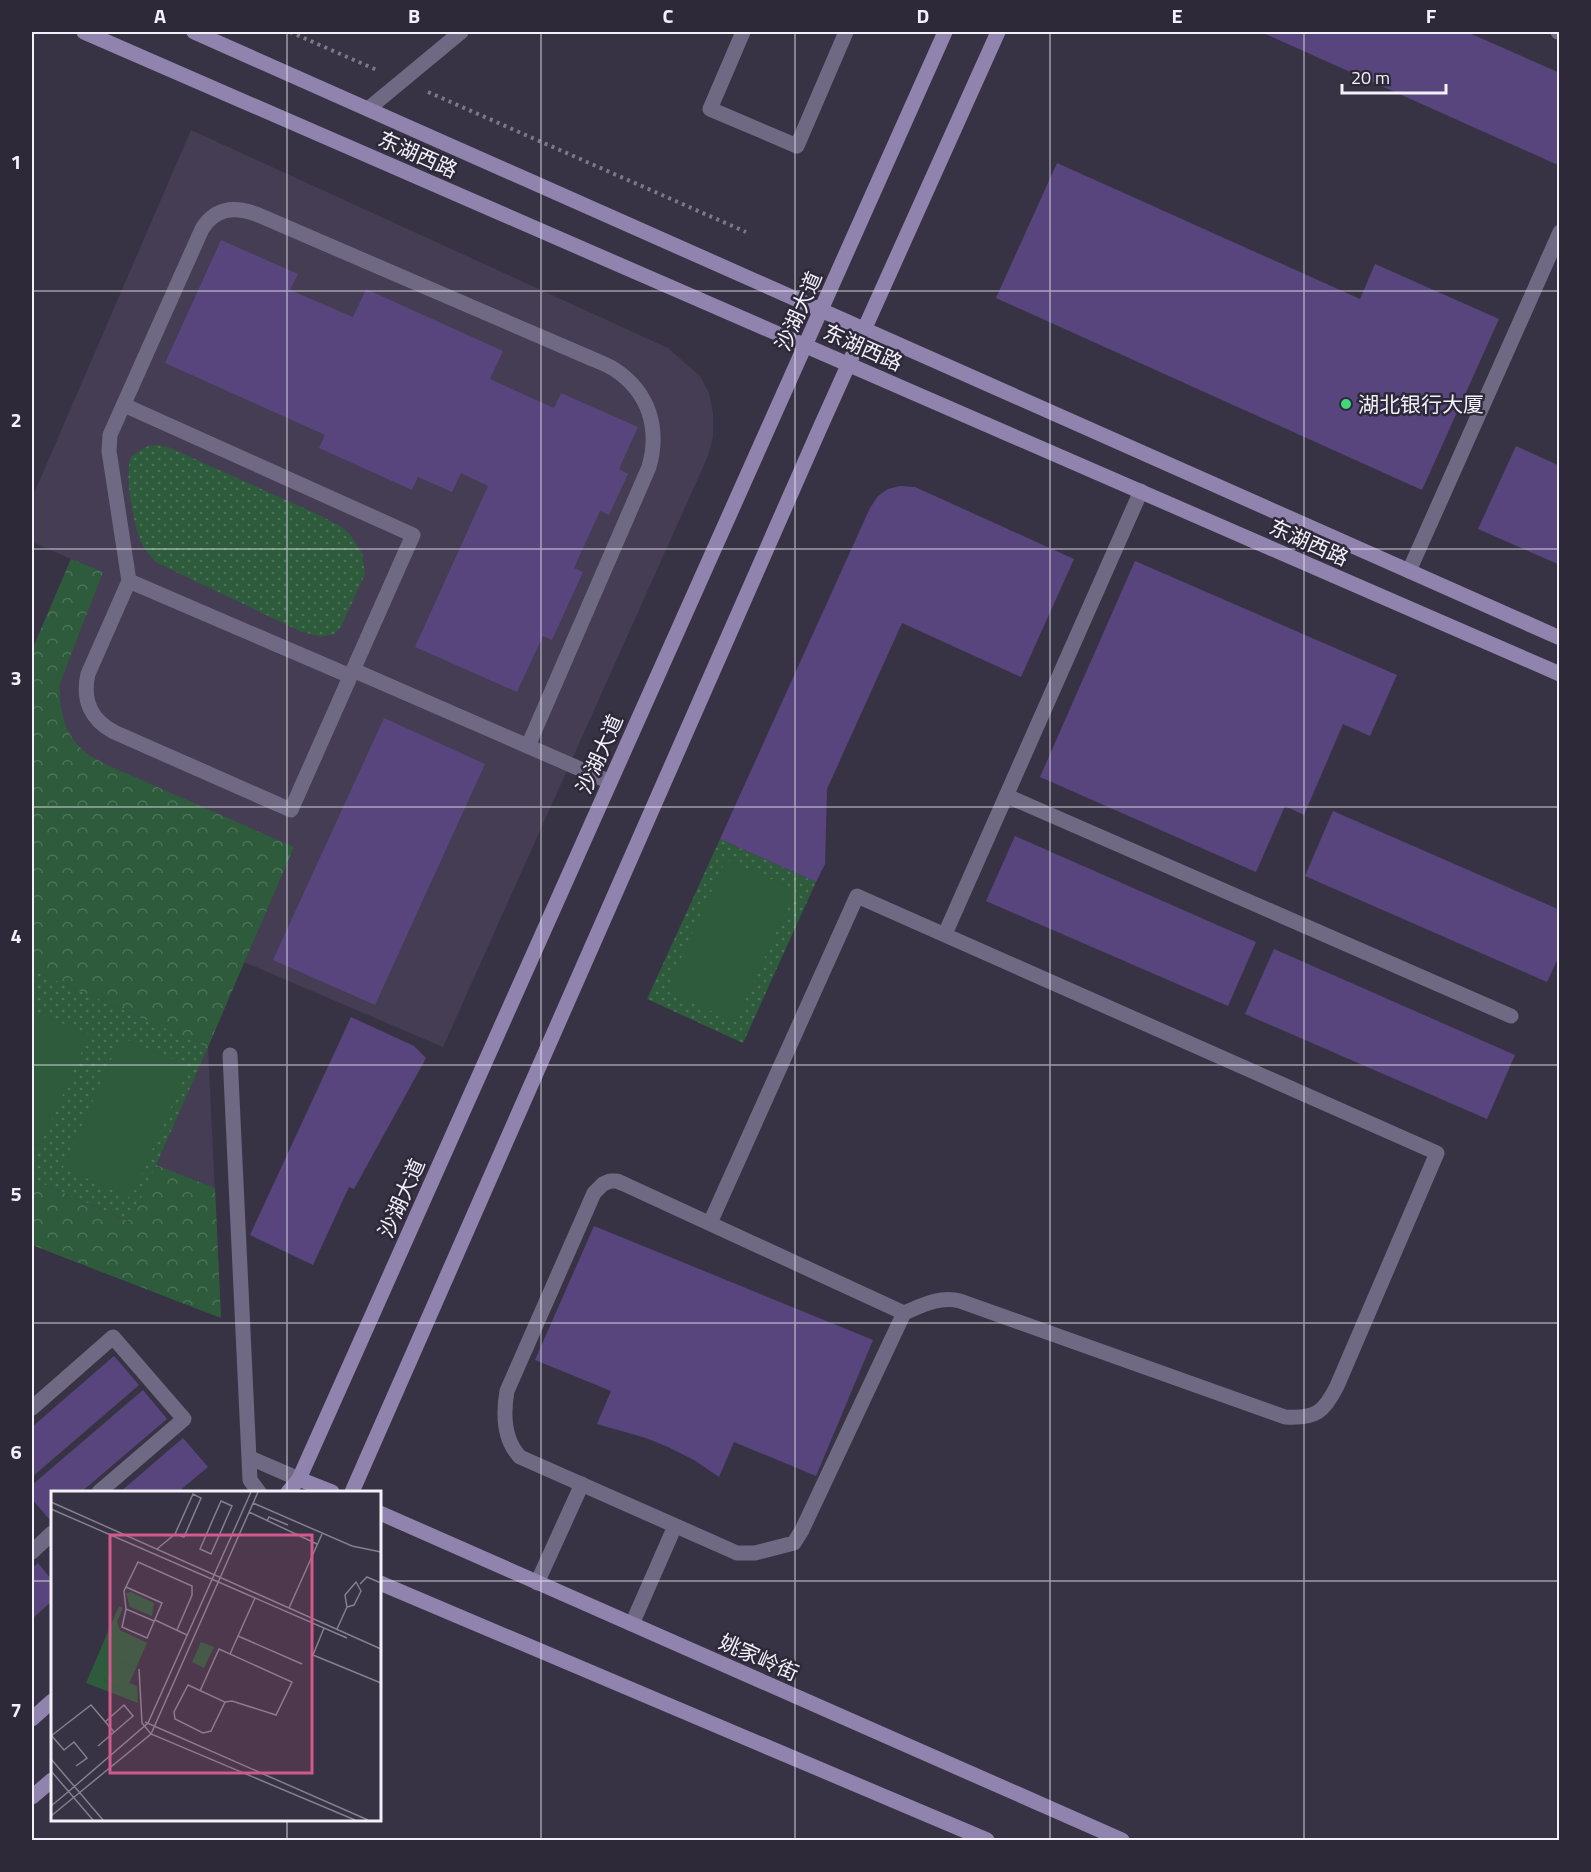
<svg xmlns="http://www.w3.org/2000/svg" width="1591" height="1872" font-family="'Titillium Web','Noto Sans SC',sans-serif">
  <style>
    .built { fill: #443d53 }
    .grass { fill: url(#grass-dots) }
    .forest { fill: url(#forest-crowns) }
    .pitch { fill: #2d5b3b }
    .building { fill: #58457d }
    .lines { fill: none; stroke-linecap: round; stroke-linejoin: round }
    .path { stroke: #7c7886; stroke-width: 4; stroke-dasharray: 3 4.5; stroke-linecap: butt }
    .lane { stroke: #706983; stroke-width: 15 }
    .secondary { stroke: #9084ae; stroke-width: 15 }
    .grid { fill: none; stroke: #f3f0fa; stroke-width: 1.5; stroke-opacity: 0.55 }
    .poi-dot { fill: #42d77b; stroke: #2e2939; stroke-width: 2 }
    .labels { text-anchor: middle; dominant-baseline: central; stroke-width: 5; stroke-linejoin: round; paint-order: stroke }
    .street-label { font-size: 21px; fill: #f3f0fa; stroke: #2e2939 }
    .poi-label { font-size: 21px; fill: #f3f0fa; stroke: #2e2939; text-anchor: start }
    .inset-road { fill: none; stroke: #837f8d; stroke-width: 1.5 }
    .view { fill: #d1598b; fill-opacity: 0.15; stroke: #d1598b; stroke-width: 3 }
    .inset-edge { fill: none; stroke: #f3f0fa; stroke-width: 3 }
    .neatline { fill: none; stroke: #f3f0fa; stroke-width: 2 }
    .grid-label { font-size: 20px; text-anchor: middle; font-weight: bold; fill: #f3f0fa }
  </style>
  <defs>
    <pattern id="grass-dots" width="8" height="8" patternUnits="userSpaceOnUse" patternTransform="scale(1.5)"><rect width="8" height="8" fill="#2d5b3b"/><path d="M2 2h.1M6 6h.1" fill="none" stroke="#4c7358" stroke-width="1.8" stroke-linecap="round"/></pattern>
    <pattern id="forest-crowns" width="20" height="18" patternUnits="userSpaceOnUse" patternTransform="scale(1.5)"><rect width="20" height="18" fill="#2d5b3b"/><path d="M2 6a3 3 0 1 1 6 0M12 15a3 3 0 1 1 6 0" fill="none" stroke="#4c7358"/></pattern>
  </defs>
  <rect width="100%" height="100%" fill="#383344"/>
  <polygon class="built" points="191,130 668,348 700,376 709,393 713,413 713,437 708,456 443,1047 244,962 208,1047 221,1318 32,1245 32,650 71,559 32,542 32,498"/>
  <g class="grass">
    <path d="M156 445 168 447 317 514 340 526 350 534 362 553 365 574 341 627 334 634 322 637 302 632 157 563C150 556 144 549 140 540 133 520 124 476 131 456L148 446Z"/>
    <polygon points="720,839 816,882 743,1043 647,999"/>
    <polygon points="32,970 208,1047 131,1222 32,1179"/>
  </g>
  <g class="forest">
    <path d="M71 559 103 572 60 683C59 707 63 731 81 748 87 755 97 759 105 764L294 847 208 1047 32 970V650Z"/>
    <polygon points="156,1165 215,1188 221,1318 32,1245 32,1179 130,1222"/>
  </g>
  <g class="pitch">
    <polygon points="726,859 796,890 735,1022 666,991"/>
    <polygon points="36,1012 89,1035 40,1146 32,1143 32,1023"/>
    <polygon points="121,1037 189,1066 131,1198 63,1168"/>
  </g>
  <g class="building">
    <polygon points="1261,32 1467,32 1560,73 1560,166"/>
    <polygon points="1057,163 1360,299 1375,264 1499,319 1422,490 996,298"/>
    <polygon points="221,240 298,274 290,290 353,317 366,289 503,351 490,379 554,408 561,393 638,427 619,469 628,474 609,515 600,511 574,568 583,572 552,640 543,636 517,692 415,647 488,486 461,473 452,492 418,477 412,490 319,448 325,435 165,363"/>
    <polygon points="1516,446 1560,466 1560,565 1478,529"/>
    <polygon points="900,486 915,487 1074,559 1021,677 902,623 827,789 825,864 816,882 720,839 870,508 878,496 888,489"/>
    <polygon points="1135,561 1397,675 1370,736 1343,724 1304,815 1285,806 1256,872 1040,777"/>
    <polygon points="384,718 485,764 375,1005 273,960"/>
    <polygon points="1333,811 1560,910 1560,954 1547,982 1305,876"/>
    <polygon points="1015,836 1256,942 1228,1006 986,901"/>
    <polygon points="1274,949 1515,1055 1487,1119 1245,1014"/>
    <polygon points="351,1017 414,1046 426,1058 354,1189 349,1187 313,1265 250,1235"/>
    <polygon points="594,1226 873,1340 816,1476 734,1442 719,1477 694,1460 668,1447 646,1438 597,1424 611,1391 535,1360"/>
    <polygon points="114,1356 139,1385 32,1477 32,1427"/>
    <polygon points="143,1390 167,1419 81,1492 52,1492 52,1517 49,1519 32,1499 32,1485"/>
    <polygon points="183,1438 208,1467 178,1492 120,1492"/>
    <polygon points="38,1563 52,1580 52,1601 32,1619 32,1568"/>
  </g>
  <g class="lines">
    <g class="path">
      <polyline points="290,32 377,70"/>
      <polyline points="428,92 746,232"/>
    </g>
    <g class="lane">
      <polyline points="743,32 710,109 797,146 846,32"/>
      <polyline points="1558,32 1560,32"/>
      <polyline points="368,109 461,32"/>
      <path d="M124 405 413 535 291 810 114 732C91 720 82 700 88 674L129 581"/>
      <polyline points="1409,571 1560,232"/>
      <polyline points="353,670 610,782"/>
      <path d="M350 676 129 581 109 451 110 435 202 229C215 208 234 206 256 214L588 357C597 361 606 364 614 369 649 392 660 428 649 467L528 746"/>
      <polyline points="1007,796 1511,1016"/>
      <polyline points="945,934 1141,491"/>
      <polyline points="230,1055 250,1480 259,1492"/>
      <path d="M610 1181H617L624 1184 904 1313 802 1530 794 1543 755 1553H737L520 1457C504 1440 503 1414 507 1391L594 1193 603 1184Z"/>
      <path d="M710 1223 857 896 1437 1153 1337 1386C1324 1412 1316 1419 1285 1417L960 1301C940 1296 923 1305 904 1313"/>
      <polyline points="32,1408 113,1337 184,1419 99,1492"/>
      <polyline points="250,1458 299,1479"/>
      <polyline points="32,1552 52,1533"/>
      <polyline points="537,1583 582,1484"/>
      <polyline points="632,1624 675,1526"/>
    </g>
    <g class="secondary">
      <polyline points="84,32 1560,674"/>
      <polyline points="194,32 1560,638"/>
      <polyline points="299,1479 332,1492"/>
      <polyline points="288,1492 299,1479 945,32"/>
      <polyline points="352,1492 819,430 998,32"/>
      <polyline points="380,1513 1122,1840"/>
      <polyline points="380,1583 987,1840"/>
      <polyline points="32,1719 52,1701"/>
      <polyline points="32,1797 52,1780"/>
    </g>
  </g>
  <path class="grid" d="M287 32V1492M541 32V1840M795 32V1840M1050 32V1840M1304 32V1840M32 291H1560M32 549H1560M32 807H1560M32 1065H1560M32 1323H1560M32 1581H52M380 1581H1560M287 1820V1840"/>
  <circle class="poi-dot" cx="1346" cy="404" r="6"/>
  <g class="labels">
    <g class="street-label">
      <text transform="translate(418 154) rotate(24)">东湖西路</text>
      <text transform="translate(798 311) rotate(-66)">沙湖大道</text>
      <text transform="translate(863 347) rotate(24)">东湖西路</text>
      <text transform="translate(1309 542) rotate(24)">东湖西路</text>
      <text transform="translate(599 754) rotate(-66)">沙湖大道</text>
      <text transform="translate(401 1198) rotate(-66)">沙湖大道</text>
      <text transform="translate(759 1657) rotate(24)">姚家岭街</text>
    </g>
    <g class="poi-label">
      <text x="1358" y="404">湖北银行大厦</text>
    </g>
  </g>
  <g transform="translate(51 1491)">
    <rect width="330" height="330" fill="#383344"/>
    <path d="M80 101 103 112 101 125 79 116 75 102ZM150 151 163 156 153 177 141 171ZM63 167 85 177 75 200 53 190Z" fill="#2d5b3b"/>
    <path d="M68 115 72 117 66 131 69 139 96 152 85 177 63 168 53 190 75 199 79 192 86 195 87 212 35 192Z" fill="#2d5b3b"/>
    <path class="inset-road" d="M170 10 181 15 160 63 149 58ZM0 11 330 158M202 12 301 55 330 61M0 18 296 147M198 21 266 53M216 30 218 26 237 34M106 58 124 43 142 3 150 7 133 46 124 43M305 91 310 100 303 114 296 116 294 104ZM309 93 316 86 330 92M75 96 111 112 96 147 71 136 75 118M238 117 271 43M104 129 136 144M103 130 75 118 73 100 87 71 141 95V104L126 139M273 137 262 164 330 192M286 138 296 116M187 145 251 173M179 163 204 107M88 178 91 232 100 243 304 329M137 194 174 211 160 240 152 242 124 228 123 221ZM149 200 168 158 241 191 225 224 181 210 174 211M94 231 317 329M0 244 13 259 23 251 36 267 25 275M0 245 40 214 63 241M47 255 82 225 73 214 54 231M0 268 52 329M0 280 42 329M17 301 97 232 200 1M22 307 100 243 207 1M0 315 17 301M0 325 22 307"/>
    <path class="view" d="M59 44H261V282H59Z"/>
    <rect width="330" height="330" class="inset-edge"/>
  </g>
  <rect width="1591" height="1872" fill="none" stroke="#2e2939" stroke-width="66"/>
  <path d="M1342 84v9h104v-9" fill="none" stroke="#f3f0fa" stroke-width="3"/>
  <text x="1351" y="84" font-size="18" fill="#f3f0fa" stroke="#2e2939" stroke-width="4.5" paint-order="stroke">20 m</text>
  <rect x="33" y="33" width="1525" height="1806" class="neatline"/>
  <g class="grid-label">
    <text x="160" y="23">A</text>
    <text x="414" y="23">B</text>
    <text x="668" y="23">C</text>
    <text x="923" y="23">D</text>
    <text x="1177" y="23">E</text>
    <text x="1431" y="23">F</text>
    <text x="16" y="169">1</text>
    <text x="16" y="427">2</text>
    <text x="16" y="685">3</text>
    <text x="16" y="943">4</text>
    <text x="16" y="1201">5</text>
    <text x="16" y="1459">6</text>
    <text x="16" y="1717">7</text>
  </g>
</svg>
